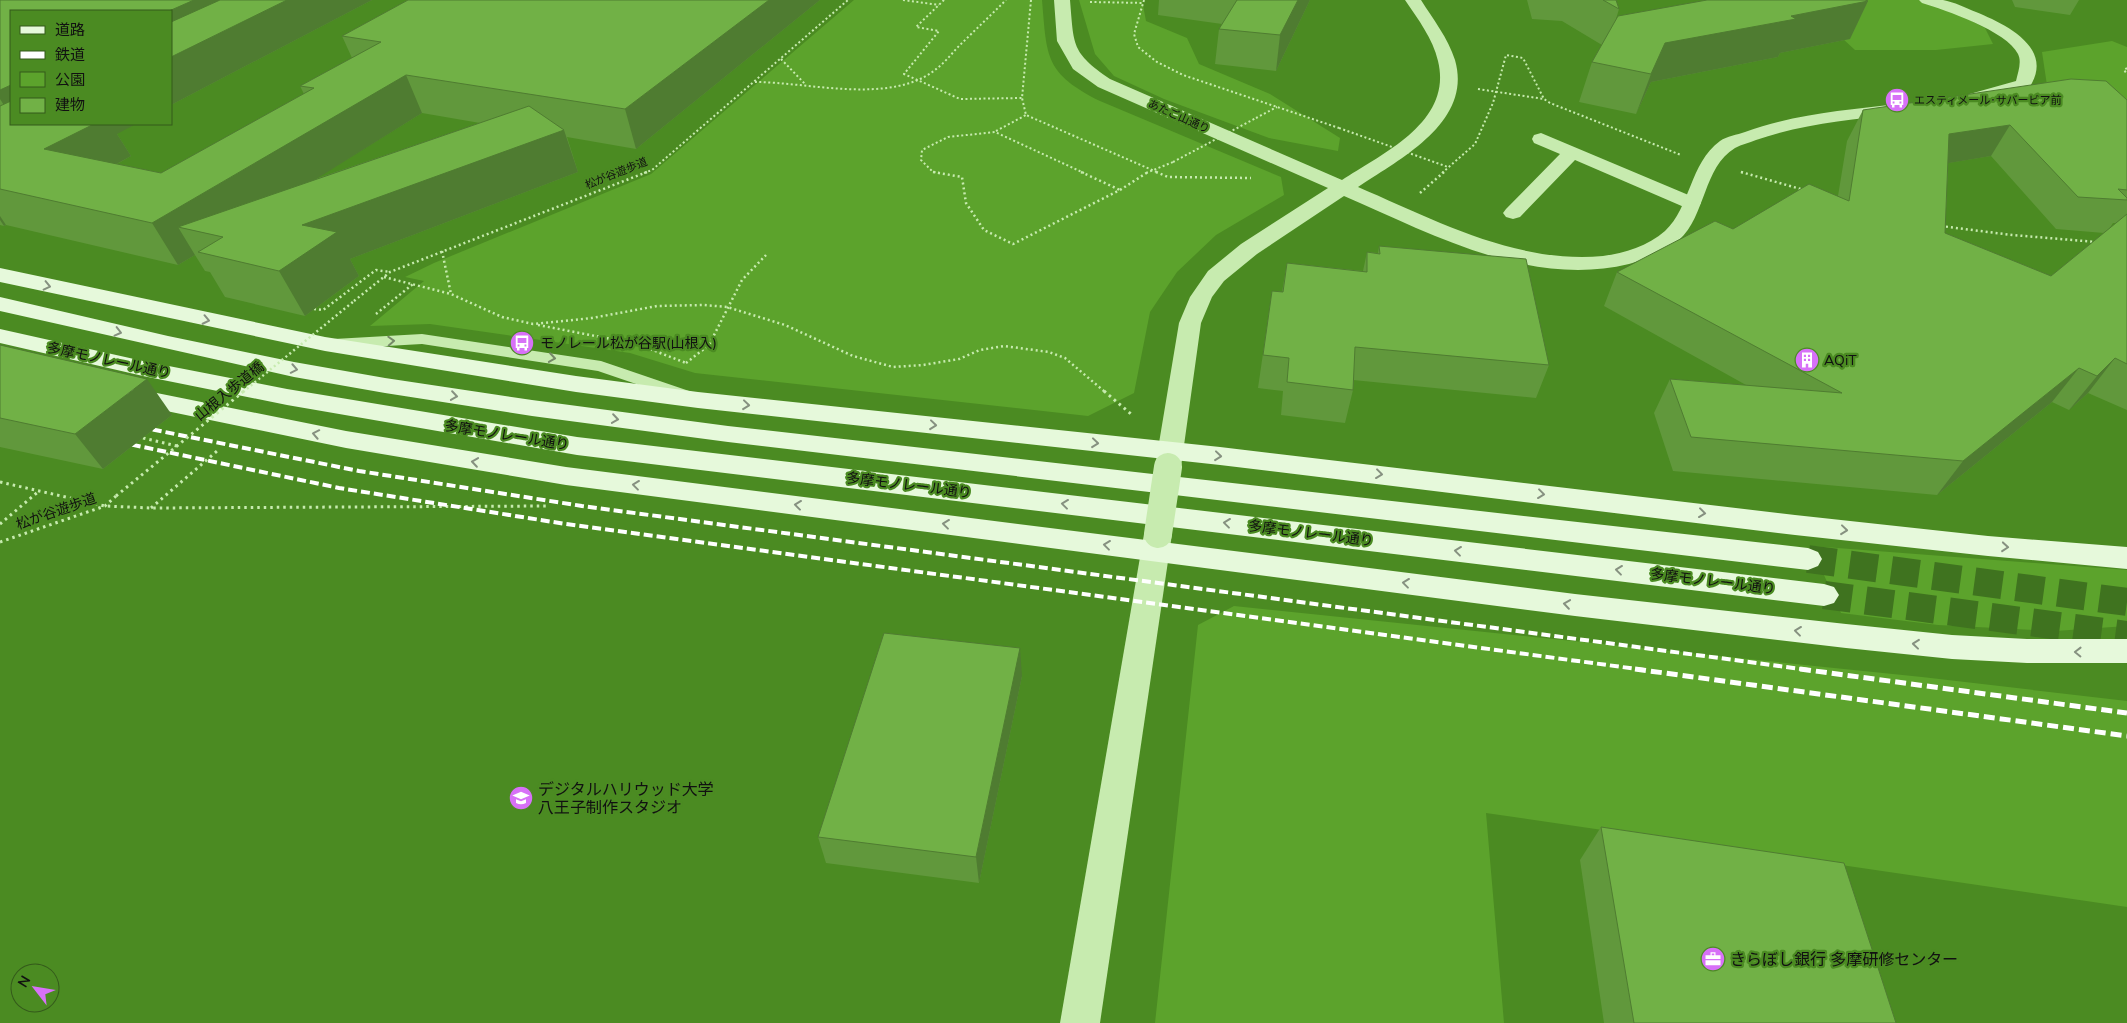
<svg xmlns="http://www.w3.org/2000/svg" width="2127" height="1023" font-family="Mulish,'Noto Sans JP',sans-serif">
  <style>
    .green { fill: #5ca32c }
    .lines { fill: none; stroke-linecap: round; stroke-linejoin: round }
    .secondary-tunnel { stroke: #3f731f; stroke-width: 28; stroke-dasharray: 28 14; stroke-linecap: butt }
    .path-far2 { stroke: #c7ebaf; stroke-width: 2; stroke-dasharray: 2 2.5; stroke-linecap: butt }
    .path-far1 { stroke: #c7ebaf; stroke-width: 2.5; stroke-dasharray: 2 3; stroke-linecap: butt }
    .path { stroke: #c7ebaf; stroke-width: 3; stroke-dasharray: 2.5 4; stroke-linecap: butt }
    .service { fill: #c7ebaf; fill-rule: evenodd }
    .minor { fill: #c7ebaf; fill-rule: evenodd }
    .tertiary { fill: #c7ebaf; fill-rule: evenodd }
    .secondary { fill: #e6f9db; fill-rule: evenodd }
    .rail-far1 { stroke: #fff; stroke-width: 4; stroke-dasharray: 9 4; stroke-linecap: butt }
    .rail { stroke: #fff; stroke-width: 5; stroke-dasharray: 11 5; stroke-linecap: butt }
    .path-bridge-far2 { stroke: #c7ebaf; stroke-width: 2; stroke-dasharray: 2 2.5; stroke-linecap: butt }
    .path-bridge-far1 { stroke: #c7ebaf; stroke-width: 2.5; stroke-dasharray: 2 3; stroke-linecap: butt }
    .path-bridge { stroke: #c7ebaf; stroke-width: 3; stroke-dasharray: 2.5 4; stroke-linecap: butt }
    .tertiary-bridge { stroke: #c7ebaf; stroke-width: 28 }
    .wall { fill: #61983c; fill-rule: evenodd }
    .shaded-wall { fill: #4f7c31 }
    .building { fill: #71b146; stroke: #4f7c31 }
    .oneway { stroke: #869180 }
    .oneway2 { stroke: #758968 }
    .labels { text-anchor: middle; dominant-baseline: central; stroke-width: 4.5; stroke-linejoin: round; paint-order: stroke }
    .far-poi-label { font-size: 11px; fill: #111; stroke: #4b8b22; text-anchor: start }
    .far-street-label { font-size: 11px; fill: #111; stroke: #4b8b22 }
    .poi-label { font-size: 14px; fill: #111; stroke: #4b8b22; text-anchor: start }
    .street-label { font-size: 14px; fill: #111; stroke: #4b8b22 }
    .near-poi-label { font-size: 16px; fill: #111; stroke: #4b8b22; text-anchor: start }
  </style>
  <rect width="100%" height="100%" fill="#4b8b22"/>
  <g class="green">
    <path d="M854 0H1042C1047 58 1045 73 1100 101L1281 177 1284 195 1216 235 1177 272 1150 312 1134 393 1088 416 695 373 630 353 430 324 370 326 424 281 405 277 434 263 651 174Z"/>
    <polygon points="1079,0 1142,0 1146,21 1187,38 1199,64 1270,94 1340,138 1338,151 1269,138 1164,99 1114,76 1095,54"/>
    <polygon points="1782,0 1922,0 1941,5 1985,28 1993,44 1936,50 1855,50 1818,16"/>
    <polygon points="2112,41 2127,47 2127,140 2048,92 2042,52"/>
    <polygon points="1811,546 2127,570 2127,626 2055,631 1938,625 1841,613"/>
    <polygon points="1234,606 1922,677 2127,701 2127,907 1486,813 1504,1023 1155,1023 1198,625"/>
  </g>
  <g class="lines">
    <g class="secondary-tunnel">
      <polyline points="1808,559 2127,602"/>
      <polyline points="1824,595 2127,635"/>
    </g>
    <g class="path-far2">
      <polyline points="903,0 939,5"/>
      <polyline points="944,0 916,27 939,31 904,74 960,99 1022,98"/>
      <polyline points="1031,0 1022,98 1026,115 1159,173"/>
      <polyline points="1144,0 1134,34 1138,47 1157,62 1183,75 1339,128"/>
      <polyline points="1090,2 1144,3"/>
      <polyline points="781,59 806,85"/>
      <polyline points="2127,68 2124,70 2127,74"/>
      <path d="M755 82C808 82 890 105 935 70 943 64 950 56 957 48 973 32 990 16 1006 0"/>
      <polyline points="1478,89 1544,99"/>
      <polyline points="1256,118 1277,107"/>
      <polyline points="996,131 1026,115"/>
      <polyline points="1741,172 1745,173"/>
      <polyline points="644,173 652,170 848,0"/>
      <polyline points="940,173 933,172 921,160 922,150 948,137 995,132 1084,173"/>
      <polyline points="1146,173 1173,162"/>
      <polyline points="1442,173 1475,144 1493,103 1506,55 1523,58 1544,99 1550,103 1681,155"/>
    </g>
    <g class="path-far1">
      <polyline points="933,172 962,177 966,203 984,230 1013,244 1120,190"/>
      <polyline points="1081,172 1120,190"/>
      <polyline points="1156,172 1168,177 1251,178"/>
      <polyline points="1741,172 1804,190"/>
      <polyline points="1120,190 1148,172"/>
      <polyline points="1420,193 1444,172"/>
      <polyline points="1941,226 2012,235 2096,242"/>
      <polyline points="442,251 451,294"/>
      <polyline points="384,277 451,294 502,317 533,324 592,318 657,306 704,305 727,307 785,325 853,356 893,367 923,365 959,359 980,350 1004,346 1049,352 1065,358 1105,392"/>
      <polyline points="354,301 390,272 647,172"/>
      <polyline points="314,309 323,310 376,270 390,272"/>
      <polyline points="376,314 413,284"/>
      <polyline points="538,325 637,344 686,363"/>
      <polyline points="686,363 709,345 742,280 766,255"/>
    </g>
    <g class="path">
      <polyline points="1104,391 1131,414"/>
      <polyline points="143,438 177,446"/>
      <polyline points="0,482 105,506 151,508 547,506"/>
      <polyline points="151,508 217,451"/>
      <polyline points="0,524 39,491"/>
      <polyline points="0,542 105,506 116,496"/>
    </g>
    <polygon class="service" points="422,334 601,361 692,392 694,396 692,400 686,401 598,371 422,344 334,349 328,347 326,344 328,341 334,339"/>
    <polygon class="minor" points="1541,133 1698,199 1701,203 1698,207 1691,209 1684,207 1575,160 1520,217 1513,219 1506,217 1503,213 1506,209 1560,154 1534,143 1532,139 1534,135"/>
    <g class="tertiary">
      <path d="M1054 0H1070C1074 46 1071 52 1110 79L1342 180C1383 153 1453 122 1438 61 1433 39 1418 19 1405 0H1421C1433 19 1448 38 1455 60 1473 122 1400 159 1358 187 1435 220 1516 264 1603 256 1625 253 1648 246 1665 231 1691 207 1689 164 1720 141 1727 136 1737 135 1745 132 1794 114 1846 110 1897 104L1903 105 1906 109 1903 113 1897 114C1850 120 1802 124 1756 140 1749 143 1742 144 1735 148 1703 167 1706 216 1679 240 1665 254 1647 259 1629 264 1530 288 1432 234 1344 196L1257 254 1224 281 1212 297 1201 323 1181 467 1177 473 1168 476 1159 473 1155 467 1179 323 1190 297 1208 271 1241 244 1328 188 1098 87 1073 69 1057 41Z"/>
      <path d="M1919 0C1927 0 1935 0 1943 0 1954 2 1966 8 1976 12 2005 24 2056 48 2029 88L1972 104 1966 103 1963 99 1966 95 2016 81C2018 72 2022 62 2018 54 2007 31 1945 10 1922 3Z"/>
      <polygon points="1158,524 1168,527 1172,534 1100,1023 1060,1023 1144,534 1148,527"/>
    </g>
    <g class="secondary">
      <polygon points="0,268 325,337 576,376 698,392 1220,447 1795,515 1988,536 2127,547 2127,569 1988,556 1795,535 1220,465 698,408 576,392 325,351 0,282"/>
      <polygon points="0,297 168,336 294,362 385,378 532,400 728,426 1808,548 1818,552 1822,559 1818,566 1808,570 728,442 532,416 385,393 294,377 0,311"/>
      <polygon points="0,329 143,361 287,389 577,437 1824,584 1834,587 1839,595 1834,603 1824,606 577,455 287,405 143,376 0,343"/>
      <polygon points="127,387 346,431 566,467 1575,594 1846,624 1952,635 2027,639 2127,639 2127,663 2027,663 1952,659 1846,648 1575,616 566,485 346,448 118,401 115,395 118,389"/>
    </g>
    <g class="rail-far1">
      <polyline points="140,427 359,471 582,506 1809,670"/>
      <polyline points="119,442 339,488 566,524 1644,670"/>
    </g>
    <g class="rail">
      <polyline points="1635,669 2127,736"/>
      <polyline points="1800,669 2127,713"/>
    </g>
    <g class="path-bridge-far2">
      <polyline points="1339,128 1448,167"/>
      <polyline points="1173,162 1256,118"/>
    </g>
    <polyline class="path-bridge-far1" points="243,392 354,301"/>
    <polyline class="path-bridge" points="116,496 244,391"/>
    <polyline class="tertiary-bridge" points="1158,534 1168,467"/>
  </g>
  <g class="wall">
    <path d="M0 0H372L171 105 11 11V124L117 134 131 156 117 164 161 173 304 94 300 86 352 58 342 36 408 0H820L636 149 567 137 578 172 350 259 359 276 305 316 225 297 210 272 205 271 195 255 178 265 6 225 4 226 0 225ZM422 113 480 123 315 179Z"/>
    <polygon points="1159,0 1310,0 1276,71 1215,64 1219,29 1222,24 1158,15"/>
    <polygon points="1527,0 1616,0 1619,9 1616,19 1868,1 1850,39 1780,53 1778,57 1651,82 1636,114 1579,102 1592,62 1602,45 1562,21 1532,19"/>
    <polygon points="2012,0 2079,0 2070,15 2015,7"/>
    <path d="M2127 100V410L2088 393 2069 410 2052 402 1937 495 1673 471 1654 413 1670 379 1746 385 1604 306 1617 272 1733 229 1838 196 1847 141 1863 110ZM1991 156 2056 229 2104 233 2051 276 1945 233 1948 163ZM2113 223H2116L2109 229Z"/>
    <polygon points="1379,246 1549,365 1536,398 1353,380 1353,390 1345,423 1281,415 1283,391 1258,388 1272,291 1282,292 1287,263 1363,271 1367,252 1378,253"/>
    <polygon points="0,345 172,415 103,469 0,447"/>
    <polygon points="1022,676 979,883 826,863 818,837"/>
    <polygon points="1601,827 1896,1023 1604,1023 1580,860"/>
  </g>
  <g class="shaded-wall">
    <polygon points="194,0 275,0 171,56 171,11 169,11"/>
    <polygon points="287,0 372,0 171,105 171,57"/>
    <polygon points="769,0 820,0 636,149 625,109"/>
    <polygon points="1298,0 1310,0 1276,71 1280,35"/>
    <polygon points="1868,1 1850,39 1780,53 1778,57 1651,82 1636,114 1651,74 1665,43 1791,16"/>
    <polygon points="406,75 422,113 223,237 178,227 195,255 178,265 152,223"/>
    <polygon points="11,85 11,116 0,99 0,90"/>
    <polygon points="73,124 136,124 117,134 131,156 71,189 44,149"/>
    <polygon points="2010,125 1991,156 1931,166 1949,134"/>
    <polygon points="564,130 578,172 350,259 359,276 305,316 279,271 302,225"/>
    <polygon points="0,216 6,225 4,226 0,220"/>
    <polygon points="2115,358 2088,393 2069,410 2097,376"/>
    <polygon points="2079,368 2052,402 1937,495 1963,461"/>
    <polygon points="147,379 172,415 103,469 75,434"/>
    <polygon points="1020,648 1022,676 979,883 976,857"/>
  </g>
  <g class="building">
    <polygon points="0,0 194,0 169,11 11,11 11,85 0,90"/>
    <polygon points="220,0 287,0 171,57 171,22"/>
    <polygon points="408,0 769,0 625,109 406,75 152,223 0,189 0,106 11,101 11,124 94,124 44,149 161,173 314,88 300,86 381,42 342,36"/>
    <polygon points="1237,0 1298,0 1280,35 1219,29"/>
    <polygon points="1603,0 1616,0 1619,9"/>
    <polygon points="1707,0 1865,0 1868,1 1791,16 1796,19 1665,43 1651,74 1592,62 1618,16"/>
    <polygon points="2071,79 2106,81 2127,100 2127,190 2118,189 2127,198 2127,200 2078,197 2010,125 1949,134 1945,233 2051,276 2127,214 2127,364 2115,358 2097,376 2079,368 1963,461 1691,437 1670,379 1842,393 1617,272 1715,221 1733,229 1809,184 1849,201 1863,110"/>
    <polygon points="529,106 564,130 302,225 337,232 279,271 198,252 223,237 178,227"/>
    <polygon points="1379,246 1526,259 1549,365 1355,347 1353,390 1287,382 1289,358 1263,355 1272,291 1283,292 1287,263 1367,272 1367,252 1380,254"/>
    <polygon points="0,345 147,379 75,434 0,418"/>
    <polygon points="884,633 1020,648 976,857 818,837"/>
    <polygon points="1601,827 1844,863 1896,1023 1634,1023"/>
  </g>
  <defs><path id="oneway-chevron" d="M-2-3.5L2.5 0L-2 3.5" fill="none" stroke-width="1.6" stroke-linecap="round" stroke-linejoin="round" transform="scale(1.25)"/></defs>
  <g class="oneway">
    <use href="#oneway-chevron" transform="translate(47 286) rotate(13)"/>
    <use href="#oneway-chevron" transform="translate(206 320) rotate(12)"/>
    <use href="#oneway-chevron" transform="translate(118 332) rotate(14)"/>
    <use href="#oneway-chevron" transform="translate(294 369) rotate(11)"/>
    <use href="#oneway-chevron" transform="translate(454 396) rotate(8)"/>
    <use href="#oneway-chevron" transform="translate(746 405) rotate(6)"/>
    <use href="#oneway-chevron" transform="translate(615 419) rotate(8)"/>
    <use href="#oneway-chevron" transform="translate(933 425) rotate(6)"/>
    <use href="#oneway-chevron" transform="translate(316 434) rotate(-169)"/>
    <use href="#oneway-chevron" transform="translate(1095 443) rotate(6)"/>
    <use href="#oneway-chevron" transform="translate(1218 456) rotate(6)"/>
    <use href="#oneway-chevron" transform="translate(475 462) rotate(-172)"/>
    <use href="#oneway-chevron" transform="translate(1379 474) rotate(7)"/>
    <use href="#oneway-chevron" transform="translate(636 485) rotate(-173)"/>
    <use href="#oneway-chevron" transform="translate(1541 494) rotate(7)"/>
    <use href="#oneway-chevron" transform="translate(1065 504) rotate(-173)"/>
    <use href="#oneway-chevron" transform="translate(798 505) rotate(-173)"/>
    <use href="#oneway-chevron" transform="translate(1702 513) rotate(7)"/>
    <use href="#oneway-chevron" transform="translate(1227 523) rotate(-173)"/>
    <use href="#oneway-chevron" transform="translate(946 524) rotate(-173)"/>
    <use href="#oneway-chevron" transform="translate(1844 530) rotate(6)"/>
    <use href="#oneway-chevron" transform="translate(1107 545) rotate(-173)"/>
    <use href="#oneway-chevron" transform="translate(2005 547) rotate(5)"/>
    <use href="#oneway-chevron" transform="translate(1458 551) rotate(-173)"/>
    <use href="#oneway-chevron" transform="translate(1619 570) rotate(-173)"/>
    <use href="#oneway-chevron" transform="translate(1406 583) rotate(-173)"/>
    <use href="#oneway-chevron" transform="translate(1567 604) rotate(-172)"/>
    <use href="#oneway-chevron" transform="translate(1798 631) rotate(-173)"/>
    <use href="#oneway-chevron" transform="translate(1916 644) rotate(-174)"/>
    <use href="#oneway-chevron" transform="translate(2078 652) rotate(-179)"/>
  </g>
  <g class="oneway2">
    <use href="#oneway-chevron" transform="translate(391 341) rotate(-3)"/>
    <use href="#oneway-chevron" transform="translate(552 358) rotate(8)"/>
  </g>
  <defs>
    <g id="bus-disc" transform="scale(1.25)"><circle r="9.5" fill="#d771f7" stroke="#4b8b22"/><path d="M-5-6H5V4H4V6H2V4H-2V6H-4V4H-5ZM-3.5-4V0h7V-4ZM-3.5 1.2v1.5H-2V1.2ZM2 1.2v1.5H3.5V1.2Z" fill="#fff"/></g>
    <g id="building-disc" transform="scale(1.25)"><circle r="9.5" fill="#d771f7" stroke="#4b8b22"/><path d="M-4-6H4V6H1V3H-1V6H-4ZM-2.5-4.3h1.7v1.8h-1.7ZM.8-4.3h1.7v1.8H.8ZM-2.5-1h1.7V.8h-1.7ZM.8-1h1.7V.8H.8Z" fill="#fff"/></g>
    <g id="university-disc" transform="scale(1.25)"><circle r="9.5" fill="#d771f7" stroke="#4b8b22"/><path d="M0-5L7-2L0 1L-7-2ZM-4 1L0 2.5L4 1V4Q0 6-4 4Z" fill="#fff"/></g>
    <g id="office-disc" transform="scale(1.25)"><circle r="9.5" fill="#d771f7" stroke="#4b8b22"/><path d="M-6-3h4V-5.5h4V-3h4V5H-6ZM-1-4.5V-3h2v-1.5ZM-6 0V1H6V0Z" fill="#fff"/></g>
  </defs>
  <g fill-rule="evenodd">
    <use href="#bus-disc" x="1897" y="100"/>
    <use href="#bus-disc" x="522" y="343"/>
    <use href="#building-disc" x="1807" y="360"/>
    <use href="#university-disc" x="521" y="798"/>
    <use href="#office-disc" x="1713" y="959"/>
  </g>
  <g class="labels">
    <g class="far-poi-label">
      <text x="1914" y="100">エスティメール･サバービア前</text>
    </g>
    <g class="far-street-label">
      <text transform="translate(1179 116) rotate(24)">あたご山通り</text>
      <text transform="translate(616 173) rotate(-22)">松が谷遊歩道</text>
    </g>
    <g class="poi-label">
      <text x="540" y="343">モノレール松が谷駅(山根入)</text>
      <text x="1824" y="360">AQiT</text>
    </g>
    <g class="street-label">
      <text transform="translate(109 360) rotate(12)">多摩モノレール通り</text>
      <text transform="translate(229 391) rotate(-39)">山根入歩道橋</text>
      <text transform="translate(507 435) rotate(9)">多摩モノレール通り</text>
      <text transform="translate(909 485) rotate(7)">多摩モノレール通り</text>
      <text transform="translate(56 511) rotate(-19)">松が谷遊歩道</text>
      <text transform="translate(1311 533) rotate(7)">多摩モノレール通り</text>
      <text transform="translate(1713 581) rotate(7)">多摩モノレール通り</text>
    </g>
    <g class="near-poi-label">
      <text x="538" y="789">デジタルハリウッド大学<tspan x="538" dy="18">八王子制作スタジオ</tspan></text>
      <text x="1730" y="959">きらぼし銀行 多摩研修センター</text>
    </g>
  </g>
  <rect x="10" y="10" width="162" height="115" fill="#4b8b22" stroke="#345a1b"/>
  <rect x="20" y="26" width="25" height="8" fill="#e6f9db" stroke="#345a1b"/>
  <text x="55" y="35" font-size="15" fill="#111111">道路</text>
  <rect x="20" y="51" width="25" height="8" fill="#ffffff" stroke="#345a1b"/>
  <text x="55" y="60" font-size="15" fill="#111111">鉄道</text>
  <rect x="20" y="72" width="25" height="15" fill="#5ca32c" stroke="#345a1b"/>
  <text x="55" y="85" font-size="15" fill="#111111">公園</text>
  <rect x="20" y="98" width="25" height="15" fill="#71b146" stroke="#345a1b"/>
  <text x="55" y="110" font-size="15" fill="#111111">建物</text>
  <g transform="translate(35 988) rotate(301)"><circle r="24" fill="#4b8b22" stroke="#345a1b"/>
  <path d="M0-4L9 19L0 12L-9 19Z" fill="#d771f7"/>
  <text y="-8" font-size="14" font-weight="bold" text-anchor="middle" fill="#111111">N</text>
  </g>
</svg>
